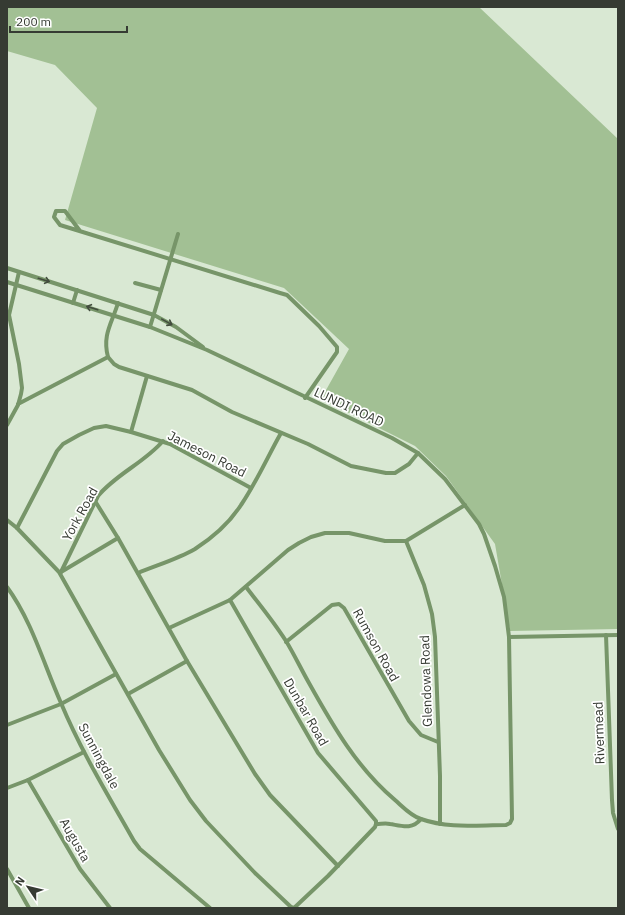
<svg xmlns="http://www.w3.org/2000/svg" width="625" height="915" font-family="'IBM Plex Sans',sans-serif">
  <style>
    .green { fill: #a2c094 }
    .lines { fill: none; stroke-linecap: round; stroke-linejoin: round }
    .street { stroke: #779569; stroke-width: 4 }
    .oneway { stroke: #434d3e }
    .labels { text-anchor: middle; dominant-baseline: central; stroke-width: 3.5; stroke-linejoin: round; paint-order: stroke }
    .street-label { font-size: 13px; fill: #363b33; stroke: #fff }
  </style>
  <rect width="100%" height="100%" fill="#d9e8d3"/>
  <polygon class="green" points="7,7 479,7 618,139 618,629 510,631 495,544 446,476 415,446 321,399 349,349 284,288 65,220 97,108 55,65 7,51"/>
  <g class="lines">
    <g class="street">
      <polyline points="80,231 65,211 56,211 54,217 60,225 280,293 287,295 319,326 337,347 337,352 305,398"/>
      <polyline points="7,268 154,315 176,327 203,347"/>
      <path d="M7 282 150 327 207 350 392 438 418 453 445 479 479 524 484 534 495 566 504 597 509 637 512 819 510 823 506 825C477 825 449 829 421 819 411 816 403 807 395 800 357 768 333 726 309 683 301 669 294 654 286 641 274 622 260 605 246 587"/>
      <polyline points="135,283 161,290"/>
      <polyline points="73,303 77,290"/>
      <polyline points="150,327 178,234"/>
      <polyline points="108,357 114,364 119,367 192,390 232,412 308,444 351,466 386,473 395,473 409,464 418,453"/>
      <path d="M18 404 108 357C102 335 112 323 118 303"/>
      <polyline points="7,425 18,405 21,394 22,388 19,364 9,315 19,272"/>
      <polyline points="131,432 147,376"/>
      <polyline points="7,520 17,528 59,572 159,750 190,800 206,821 255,873 291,907 294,908 328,876 375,827 376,824"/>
      <polyline points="17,528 57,451 63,444 79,435 94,428 106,426 131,432 170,444 251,488"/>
      <polyline points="118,538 187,661 255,774 270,795 338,866"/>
      <polyline points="406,541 424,585 432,614 435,637 440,776 440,824"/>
      <path d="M61 572 98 496C116 474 144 463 163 441"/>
      <polyline points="61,572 118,538 95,501"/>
      <path d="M138 573C157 565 178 559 195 549 212 538 230 522 241 505 256 483 268 456 281 433"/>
      <path d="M7 587C32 621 44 665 61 703 81 751 108 795 134 841L140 849 210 908"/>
      <polyline points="230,600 318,753 376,821 376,824"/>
      <polyline points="169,628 230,600 288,550 299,543 311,537 325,533 349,533 385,541 406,541 465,505"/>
      <polyline points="606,635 612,800 613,813 618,829"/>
      <polyline points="509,637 618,635"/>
      <polyline points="286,642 332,605 339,604 344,608 409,721 421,735 438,742"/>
      <polyline points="128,694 187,661"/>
      <polyline points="7,725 61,704 116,674"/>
      <polyline points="28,780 80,869 110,908"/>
      <polyline points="7,788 28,780 84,752"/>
      <path d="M376 824C381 824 386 823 390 824 402 826 412 830 421 819"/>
      <polyline points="7,869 29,908"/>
    </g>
  </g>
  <defs><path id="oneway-shaft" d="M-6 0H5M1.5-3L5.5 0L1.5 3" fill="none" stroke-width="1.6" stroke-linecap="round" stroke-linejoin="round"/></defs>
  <g class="oneway">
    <use href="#oneway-shaft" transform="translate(44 280) rotate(17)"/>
    <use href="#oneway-shaft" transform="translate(92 308) rotate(-163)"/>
    <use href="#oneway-shaft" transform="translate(167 322) rotate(29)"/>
  </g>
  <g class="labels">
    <g class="street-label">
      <text transform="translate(349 407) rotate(25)">LUNDI ROAD</text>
      <text transform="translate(207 454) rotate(27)">Jameson Road</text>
      <text transform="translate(80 514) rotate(-61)">York Road</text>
      <text transform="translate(376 645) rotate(61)">Rumson Road</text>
      <text transform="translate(426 681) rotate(-92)">Glendowa Road</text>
      <text transform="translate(306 712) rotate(60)">Dunbar Road</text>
      <text transform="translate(599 733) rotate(-92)">Rivermead</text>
      <text transform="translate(99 756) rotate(62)">Sunningdale</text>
      <text transform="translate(75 840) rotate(60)">Augusta</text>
    </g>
  </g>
  <rect width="625" height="915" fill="none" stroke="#363b33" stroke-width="16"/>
  <g transform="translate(28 887) rotate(305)" stroke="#ffffff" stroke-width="3" paint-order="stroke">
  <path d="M0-3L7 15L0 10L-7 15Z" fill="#363b33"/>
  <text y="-6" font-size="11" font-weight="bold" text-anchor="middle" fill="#363b33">N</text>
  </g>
  <path d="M10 26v6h117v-6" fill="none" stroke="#363b33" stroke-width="2"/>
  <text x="16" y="26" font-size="12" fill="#363b33" stroke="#ffffff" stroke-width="3" paint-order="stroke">200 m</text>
</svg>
